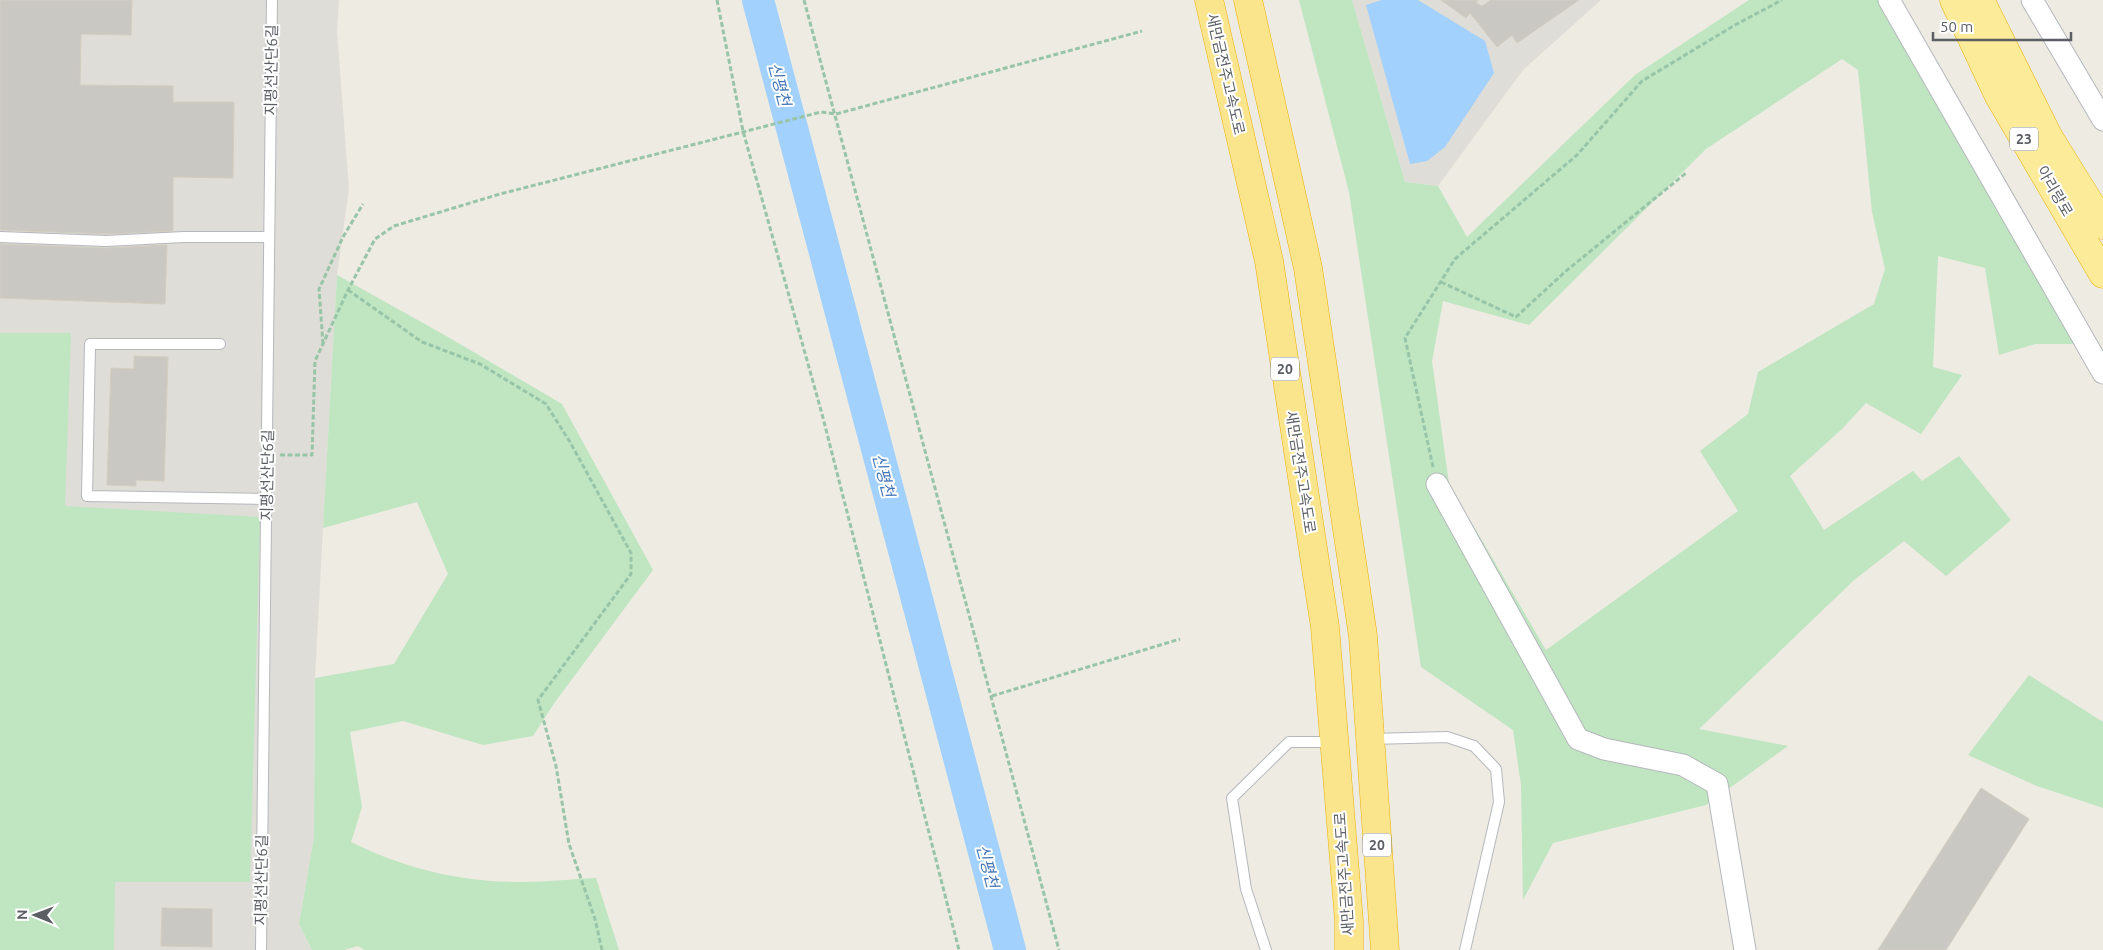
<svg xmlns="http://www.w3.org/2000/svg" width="2103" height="950" font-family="Ubuntu,'Noto Sans KR',sans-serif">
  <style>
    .industrial { fill: #dfddd7 }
    .green { fill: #bfe5c1; fill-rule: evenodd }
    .water { fill: #a2d1fd }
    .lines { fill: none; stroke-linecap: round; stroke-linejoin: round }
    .river { stroke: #a2d1fd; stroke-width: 32 }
    .building { fill: #cac8c2; stroke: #d2cdc1 }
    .service-casing { stroke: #b5b8bd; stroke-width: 12 }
    .minor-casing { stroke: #b5b8bd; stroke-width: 23 }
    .trunk-casing { stroke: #ecb004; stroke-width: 29 }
    .motorway-casing { stroke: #ecb004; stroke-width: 29 }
    .path { stroke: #98c5a8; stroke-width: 3; stroke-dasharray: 5 2.5; stroke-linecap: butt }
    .service { stroke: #fff; stroke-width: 10 }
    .minor { stroke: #fff; stroke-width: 21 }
    .trunk { stroke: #fcec9a; stroke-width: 28 }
    .motorway { stroke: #fbe58c; stroke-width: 28 }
    .labels { text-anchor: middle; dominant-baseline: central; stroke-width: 4; stroke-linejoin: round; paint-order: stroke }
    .shield { fill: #fff; stroke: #8c8e92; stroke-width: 1 }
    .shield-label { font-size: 14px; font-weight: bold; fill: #5b5e63 }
    .street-label { font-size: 15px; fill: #5b5e63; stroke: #fff }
    .water-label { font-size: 16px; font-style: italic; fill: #4275b8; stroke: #fff }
  </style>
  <rect width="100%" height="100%" fill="#edebe2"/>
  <g class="industrial">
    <polygon points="0,0 339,0 337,32 349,189 337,275 323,528 315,678 314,837 299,924 312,950 0,950"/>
    <polygon points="1352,0 1601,0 1523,70 1438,186 1405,182"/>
  </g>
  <g class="green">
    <path d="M1299 0H1352L1405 182 1438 186 1467 237 1635 75 1749 0H1883L2081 344H2035L1999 355 1985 268 1938 256 1933 367 1962 375 1921 434 1866 403 1843 428 1790 476 1824 530 1913 471 1922 481 1959 456 2011 520 1946 576 1904 541 1853 581 1699 729 1788 746 1706 805 1553 843 1523 900 1521 785 1513 730 1421 667 1349 192ZM1842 59 1858 70 1872 212 1885 269 1874 304 1758 372 1748 414 1700 451 1738 511 1546 650 1449 484 1432 361 1443 301 1529 325 1706 149Z"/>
    <path d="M337 275 448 337 562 404 653 570 555 702 533 736 483 745 403 721 350 732 362 807 351 842C406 869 460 882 522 882 547 882 571 879 596 878L619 950H365L358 946 344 950H312L299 924 314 837 315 678 394 664 448 574 417 502 323 528Z"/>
    <polygon points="0,333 71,333 65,506 260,517 250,882 115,882 114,950 0,950"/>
    <polygon points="2029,675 2103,722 2103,808 2037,786 1968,755"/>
  </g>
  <polygon class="water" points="1382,0 1418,0 1485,41 1494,73 1445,147 1427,161 1410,164 1366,5"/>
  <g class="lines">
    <polyline class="river" points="758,0 1010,950"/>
  </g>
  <g class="building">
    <polygon points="0,0 132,0 131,35 81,34 80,85 173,86 173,102 234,102 233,178 173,177 173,231 106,234 0,230"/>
    <polygon points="1441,0 1478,0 1476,3 1482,6 1491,0 1579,0 1517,43 1512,35 1497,47 1470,13 1466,18"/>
    <polygon points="0,244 106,248 167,245 165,304 0,298"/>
    <polygon points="134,356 168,357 164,481 136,480 136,486 107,485 111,368 134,369"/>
    <polygon points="1981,788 2029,819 1946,950 1878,950"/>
    <polygon points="162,908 212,909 212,947 161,946"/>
  </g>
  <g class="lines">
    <g class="service-casing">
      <g id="service">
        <polyline points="0,237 106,241 184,237 269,237"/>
        <polyline points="220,344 90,344 87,496 266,499"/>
        <polyline points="1371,739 1447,737 1474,746 1496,769 1499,802 1465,950"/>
        <polyline points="261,950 272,0"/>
        <polyline points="1266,950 1246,889 1232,798 1289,742 1333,742"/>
      </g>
    </g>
    <g class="minor-casing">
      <g id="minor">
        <polyline points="1889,0 2103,373"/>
        <polyline points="2032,0 2103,120"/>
        <polyline points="1437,484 1578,739 1604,749 1683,765 1717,784 1745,950"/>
      </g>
    </g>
    <g class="trunk-casing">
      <g id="trunk">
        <polyline points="1954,0 1999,96 2103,274"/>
        <polyline points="1980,0 2048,136 2103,225"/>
      </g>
    </g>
    <g class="motorway-casing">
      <g id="motorway">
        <polyline points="1209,0 1269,261 1325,627 1349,921 1349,950"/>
        <polyline points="1248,0 1308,268 1363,636 1385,950"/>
      </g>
    </g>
    <g class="path">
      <polyline points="717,0 743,131 822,414 959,950"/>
      <polyline points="804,0 1059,950"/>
      <polyline points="1441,282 1516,317 1566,271 1686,173"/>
      <polyline points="348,290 422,342 480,364 546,404 570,442 631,553 631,574 538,700 556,766 569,844 595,919 602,950"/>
      <polyline points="323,344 319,289 343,237 363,204"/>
      <polyline points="280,455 312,455 315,361 348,290 375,239 394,226 500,194 821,112 836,114 1142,31"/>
      <polyline points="1433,467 1405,338 1455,259 1577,155 1642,81 1735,25 1782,0"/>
      <polyline points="992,696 1180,639"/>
    </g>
    <use href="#service" class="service"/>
    <use href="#minor" class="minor"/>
    <use href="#trunk" class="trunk"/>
    <use href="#motorway" class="motorway"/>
  </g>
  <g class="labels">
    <g class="shield">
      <rect x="2010" y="127.5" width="28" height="23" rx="4"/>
      <rect x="1271" y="357.5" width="28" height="23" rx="4"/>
      <rect x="1363" y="833.5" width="28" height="23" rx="4"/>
    </g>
    <g class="shield-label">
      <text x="2024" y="139">23</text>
      <text x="1285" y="369">20</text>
      <text x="1377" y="845">20</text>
    </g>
    <g class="street-label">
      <text transform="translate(271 70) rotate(-89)">지평선산단6길</text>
      <text transform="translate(1226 74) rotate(77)">새만금전주고속도로</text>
      <text transform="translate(2055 191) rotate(60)">아리랑로</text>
      <text transform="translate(1301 472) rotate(81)">새만금전주고속도로</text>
      <text transform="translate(267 475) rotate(-89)">지평선산단6길</text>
      <text transform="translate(1344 874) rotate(-94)">새만금전주고속도로</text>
      <text transform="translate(261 880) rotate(-89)">지평선산단6길</text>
    </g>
    <g class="water-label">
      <text transform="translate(780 84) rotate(75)">신평천</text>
      <text transform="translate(884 475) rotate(75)">신평천</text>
      <text transform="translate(988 866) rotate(75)">신평천</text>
    </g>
  </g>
  <g transform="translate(35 915) rotate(271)" stroke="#ffffff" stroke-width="4" paint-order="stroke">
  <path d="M0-4L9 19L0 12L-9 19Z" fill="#5b5e63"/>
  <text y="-8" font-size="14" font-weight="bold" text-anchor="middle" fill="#5b5e63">N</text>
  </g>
  <path d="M1933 32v8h138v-8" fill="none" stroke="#5b5e63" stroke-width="2.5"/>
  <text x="1940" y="32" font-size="15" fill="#5b5e63" stroke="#ffffff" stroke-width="4" paint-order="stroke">50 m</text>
</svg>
